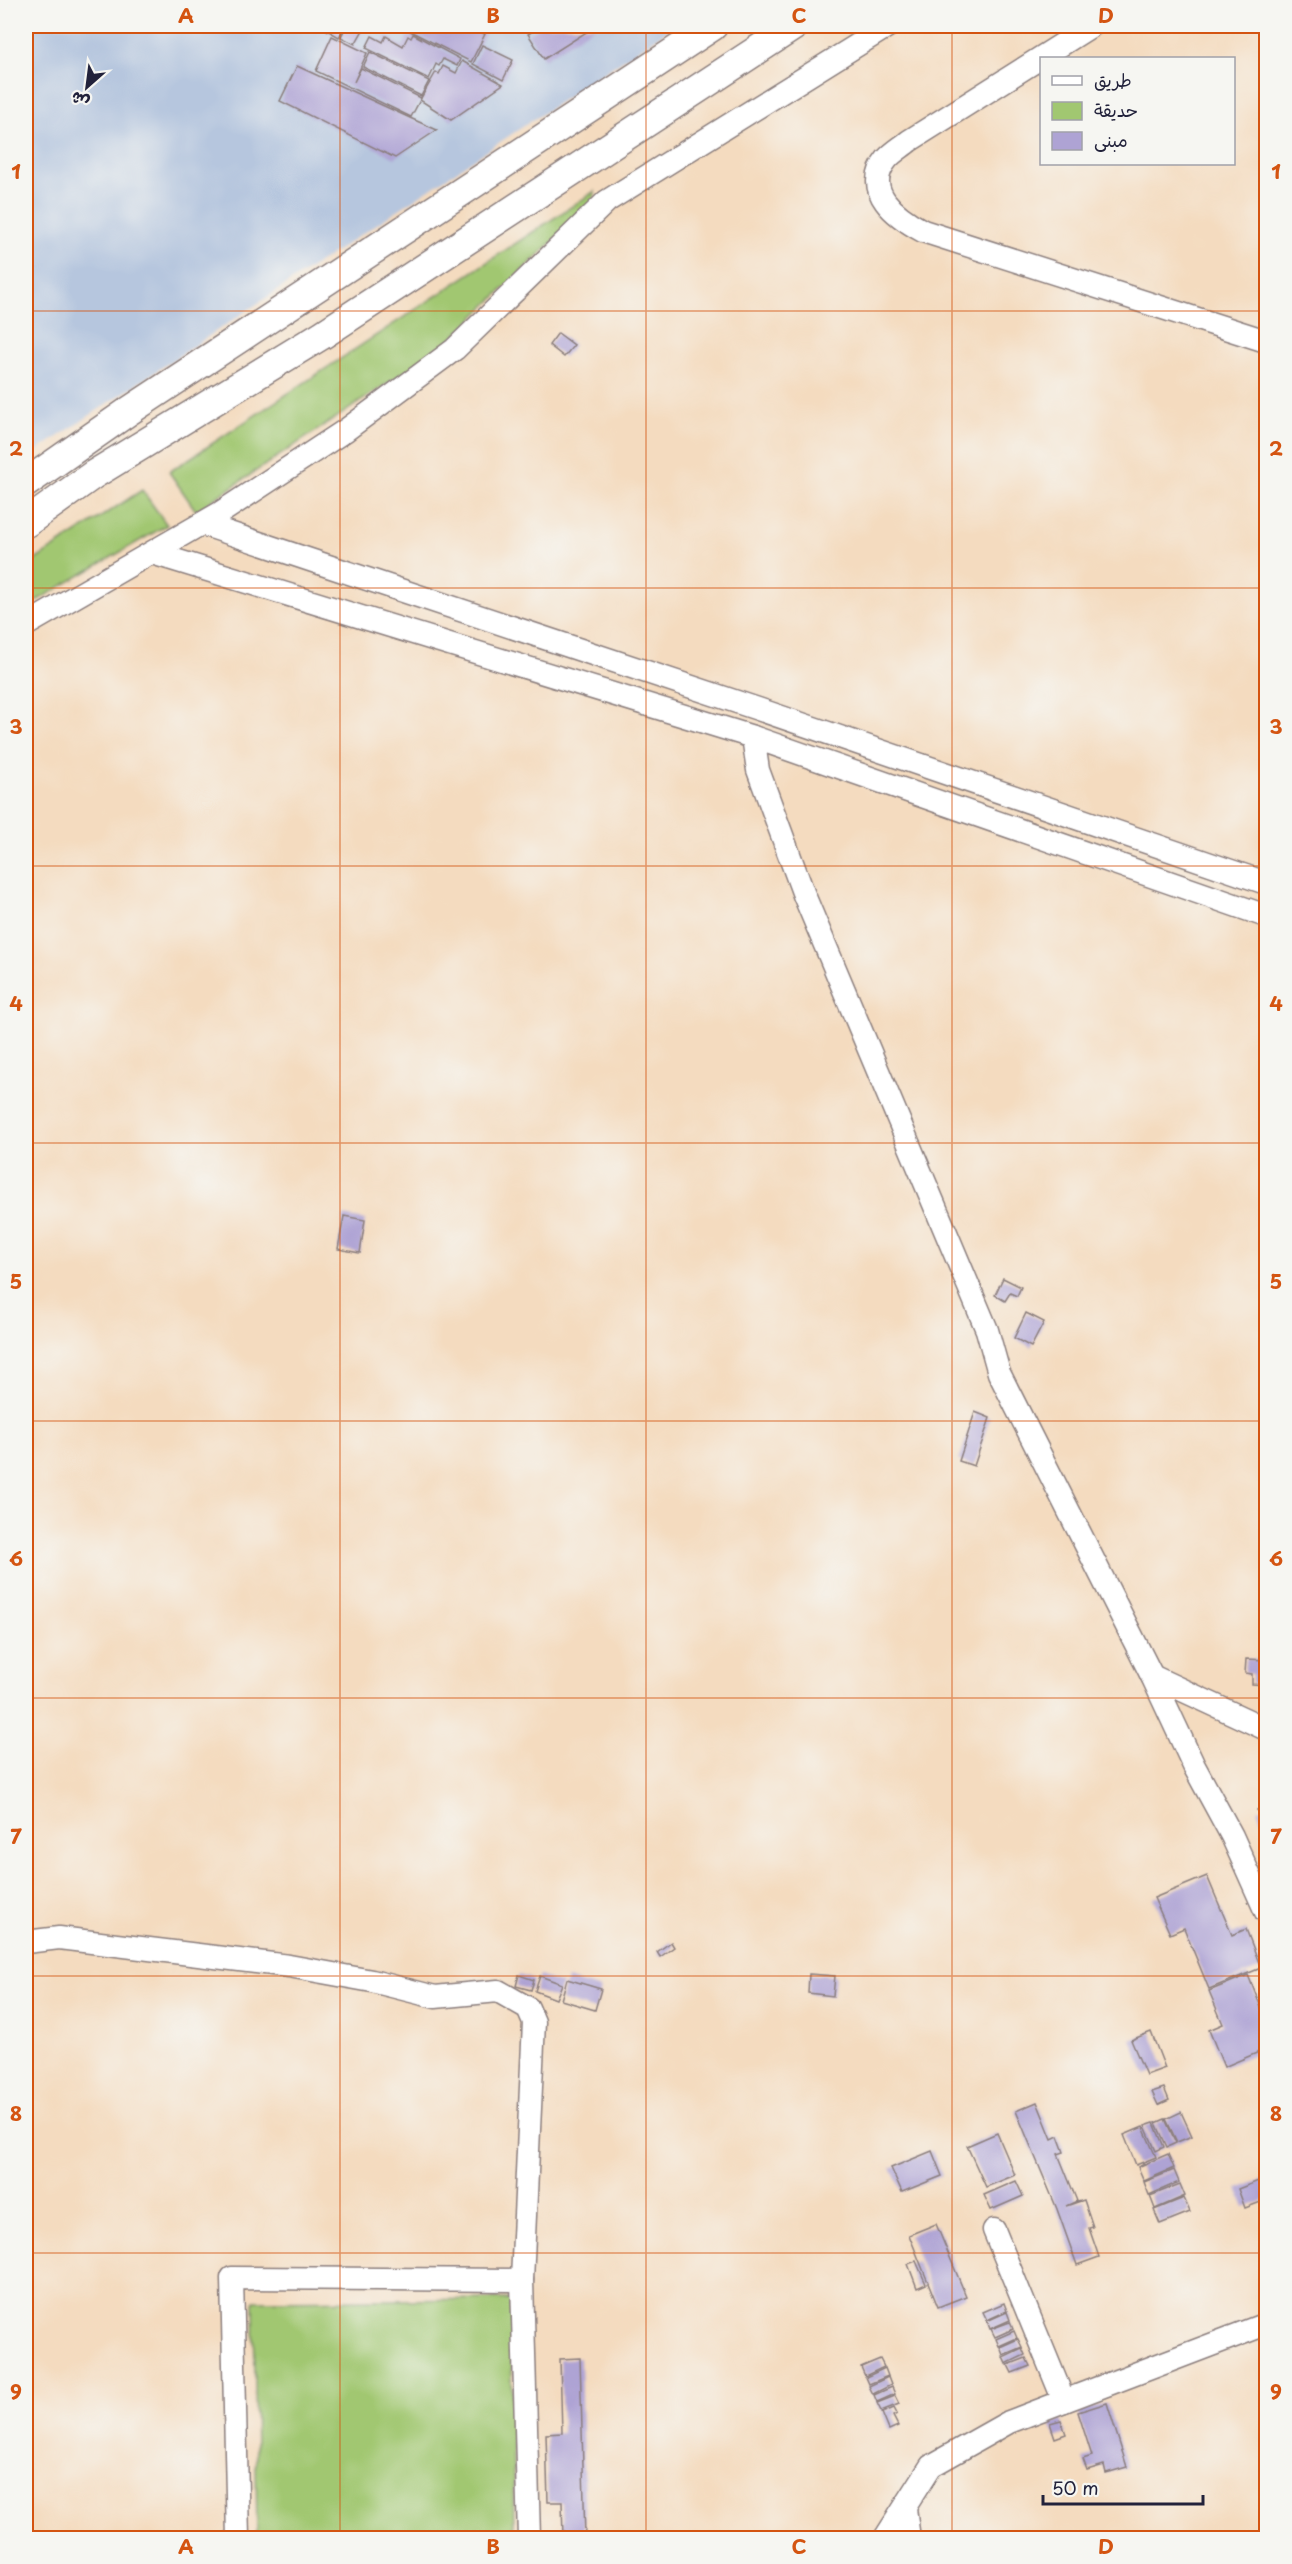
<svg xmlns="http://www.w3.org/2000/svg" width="1292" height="2564" font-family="'Playpen Sans','Playpen Sans Arabic',sans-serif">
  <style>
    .industrial { fill: #b6c6de }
    .green { fill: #a1c771; stroke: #627456; stroke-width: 1.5 }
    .building { fill: #aea3d4 }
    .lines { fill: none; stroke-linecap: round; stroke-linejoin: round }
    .minor-casing { stroke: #8b7e7d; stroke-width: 25 }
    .major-casing { stroke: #8b7e7d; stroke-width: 31 }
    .minor { stroke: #fff; stroke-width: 22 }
    .major { stroke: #fff; stroke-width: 28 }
    .grid { fill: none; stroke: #d45411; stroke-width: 1.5; stroke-opacity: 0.55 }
    .neatline { fill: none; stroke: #d45411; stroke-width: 2 }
    .grid-label { font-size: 20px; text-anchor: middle; font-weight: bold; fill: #d45411 }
  </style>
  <rect width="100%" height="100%" fill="#f6f6f2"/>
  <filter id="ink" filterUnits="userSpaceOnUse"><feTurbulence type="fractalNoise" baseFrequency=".0167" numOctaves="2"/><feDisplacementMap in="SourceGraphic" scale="12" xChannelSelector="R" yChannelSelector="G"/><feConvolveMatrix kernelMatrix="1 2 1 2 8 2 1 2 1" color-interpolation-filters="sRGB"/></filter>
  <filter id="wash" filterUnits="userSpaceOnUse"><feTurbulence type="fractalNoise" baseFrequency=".008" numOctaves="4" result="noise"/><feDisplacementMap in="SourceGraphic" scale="24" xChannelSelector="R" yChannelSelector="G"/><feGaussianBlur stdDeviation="1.35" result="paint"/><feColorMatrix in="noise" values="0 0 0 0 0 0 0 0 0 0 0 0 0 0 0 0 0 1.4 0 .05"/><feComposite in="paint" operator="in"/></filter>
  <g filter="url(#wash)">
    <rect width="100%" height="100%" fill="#f4dbbf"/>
    <polygon class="industrial" points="26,26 674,26 26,458"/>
    <g class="green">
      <polygon points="595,191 594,202 444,346 196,511 169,472"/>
      <polygon points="142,490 167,525 26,607 26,566"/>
      <polygon points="511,2299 514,2538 257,2538 254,2301"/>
    </g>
    <g id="blocks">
      <g class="building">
        <polygon points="326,26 345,26 339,37 325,29"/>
        <polygon points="346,26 355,26 363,30 355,44 341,37"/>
        <polygon points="413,26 468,26 485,34 471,62 410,31"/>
        <polygon points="541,26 596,26 544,59 528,34"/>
        <polygon points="413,34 460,59 457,66 443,59 439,66 436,64 429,79 366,48 372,36 383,42 386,36 403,46 408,36 411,38"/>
        <polygon points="332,36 367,53 354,82 361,68 421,98 411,117 316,71"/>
        <polygon points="482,45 513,60 503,80 473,64"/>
        <polygon points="370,52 429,81 421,96 363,67"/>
        <polygon points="462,61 503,84 451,120 420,100 436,72 439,74 443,66 456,73"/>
        <polygon points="297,66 410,118 437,130 395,158 280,101"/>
        <polygon points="558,333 574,345 564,357 549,345"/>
        <polygon points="344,1216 365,1220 360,1253 338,1249"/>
        <polygon points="1003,1278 1021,1287 1017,1296 1010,1293 1005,1301 995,1295"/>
        <polygon points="1026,1313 1044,1322 1031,1347 1014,1338"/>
        <polygon points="975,1412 990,1418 974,1466 959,1461"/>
        <polygon points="1246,1659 1266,1660 1266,1685 1252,1684 1252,1674 1245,1673"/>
        <polygon points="1266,1806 1266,1831 1257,1810"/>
        <polygon points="1207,1876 1232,1935 1246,1929 1261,1968 1209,1989 1184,1928 1170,1934 1154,1898"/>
        <polygon points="671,1942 674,1947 660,1957 657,1952"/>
        <polygon points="809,1974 835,1976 833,1996 808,1993"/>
        <polygon points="519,1975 534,1980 531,1990 516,1986"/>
        <polygon points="1248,1975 1266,2020 1266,2049 1224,2067 1209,2030 1223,2024 1209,1991"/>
        <polygon points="540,1976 562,1984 556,1999 535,1991"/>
        <polygon points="567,1979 601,1989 595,2010 561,2000"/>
        <polygon points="1151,2032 1165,2068 1146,2075 1131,2040"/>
        <polygon points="1164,2088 1169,2100 1158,2105 1152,2092"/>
        <polygon points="1037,2102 1052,2139 1058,2136 1064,2152 1058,2154 1077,2201 1066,2206 1084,2200 1093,2227 1089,2228 1099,2257 1077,2265 1057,2209 1016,2111"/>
        <polygon points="1181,2112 1192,2136 1177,2142 1166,2119"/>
        <polygon points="1165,2119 1176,2143 1167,2147 1156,2123"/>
        <polygon points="1154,2123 1164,2147 1156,2151 1145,2126"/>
        <polygon points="1143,2127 1156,2157 1136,2165 1124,2135"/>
        <polygon points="997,2133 1015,2175 986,2187 967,2146"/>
        <polygon points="932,2151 942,2176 902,2192 891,2168"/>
        <polygon points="1168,2154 1174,2168 1144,2181 1138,2167"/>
        <polygon points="1174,2170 1179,2182 1149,2195 1144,2182"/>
        <polygon points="1266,2178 1266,2200 1245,2208 1238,2189"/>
        <polygon points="1016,2181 1023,2196 991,2210 984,2195"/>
        <polygon points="1180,2184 1185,2196 1155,2209 1150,2196"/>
        <polygon points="1184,2198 1190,2212 1160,2224 1154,2210"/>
        <polygon points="936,2224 966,2296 938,2307 909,2235"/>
        <polygon points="916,2261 926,2284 917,2288 908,2264"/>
        <polygon points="1004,2303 1007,2311 987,2320 983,2312"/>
        <polygon points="1007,2312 1010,2320 990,2329 987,2321"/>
        <polygon points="1010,2322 1013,2329 995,2337 991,2329"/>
        <polygon points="1014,2331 1017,2338 999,2346 996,2339"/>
        <polygon points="1018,2339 1022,2347 1003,2355 1000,2347"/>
        <polygon points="1022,2348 1025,2355 1006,2364 1003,2357"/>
        <polygon points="580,2358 585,2538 563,2538 562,2502 548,2502 546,2434 562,2433 560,2359"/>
        <polygon points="1026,2358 1030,2366 1012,2373 1008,2365"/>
        <polygon points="880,2359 884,2367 865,2376 861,2367"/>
        <polygon points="885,2368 888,2376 869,2384 866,2377"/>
        <polygon points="888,2377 891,2385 873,2394 869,2386"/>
        <polygon points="892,2387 895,2394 877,2402 874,2395"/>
        <polygon points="895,2396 899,2404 881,2411 877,2403"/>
        <polygon points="1107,2403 1127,2467 1106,2473 1104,2465 1087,2470 1083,2459 1092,2456 1078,2412"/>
        <polygon points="894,2408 897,2414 893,2416 898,2426 889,2430 882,2413"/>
        <polygon points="1061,2420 1066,2434 1055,2438 1050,2423"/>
      </g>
    </g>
  </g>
  <g filter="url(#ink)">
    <use href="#blocks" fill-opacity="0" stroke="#8b7e7d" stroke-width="1.5"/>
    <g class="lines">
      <g class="minor-casing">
        <g id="minor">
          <path d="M1091 26 909 141C902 147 893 152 887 159 861 191 897 217 923 231L1266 341"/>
          <polyline points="202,524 758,709 1266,883"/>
          <polyline points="152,553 753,737 1266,916"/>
          <polyline points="26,625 220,513 346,430 455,349 607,201 888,26"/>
          <polyline points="753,737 758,770 804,895 987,1330 999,1373 1152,1676 1194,1766 1232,1836 1266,1912"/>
          <polyline points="1152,1676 1266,1729"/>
          <polyline points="26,1942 59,1938 289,1966 372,1981 435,1997 498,1991 528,2008 534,2022 522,2280 529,2538"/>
          <polyline points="994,2230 1064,2401"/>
          <polyline points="905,2509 909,2538"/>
          <polyline points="238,2538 232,2278 522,2280"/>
          <polyline points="885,2538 931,2466 1009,2422 1266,2324"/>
        </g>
      </g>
      <g class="major-casing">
        <g id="major">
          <polyline points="26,483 129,411 713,26"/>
          <polyline points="26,523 93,475 322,335 794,26"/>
        </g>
      </g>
      <use href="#minor" class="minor"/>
      <use href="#major" class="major"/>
    </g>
  </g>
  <path class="grid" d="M340 26V2538M646 26V2538M952 26V2538M26 311H1266M26 588H1266M26 866H1266M26 1143H1266M26 1421H1266M26 1698H1266M26 1976H1266M26 2253H1266"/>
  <rect width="1292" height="2564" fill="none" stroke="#f6f6f2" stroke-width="66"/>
  <rect x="1040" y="57" width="195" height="108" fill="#f6f6f2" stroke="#a1a1a9" stroke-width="1.5"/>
  <rect x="1052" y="76" width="30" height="9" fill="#ffffff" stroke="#a1a1a9" stroke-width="1.5"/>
  <text x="1094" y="87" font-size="18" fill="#22223b">طريق</text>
  <rect x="1052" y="102" width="30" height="18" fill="#a1c771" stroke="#a1a1a9" stroke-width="1.5"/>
  <text x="1094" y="117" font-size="18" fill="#22223b">حديقة</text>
  <rect x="1052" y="132" width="30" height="18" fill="#aea3d4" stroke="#a1a1a9" stroke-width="1.5"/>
  <text x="1094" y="147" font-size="18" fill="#22223b">مبنى</text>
  <g transform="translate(87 87) rotate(208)" stroke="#f6f6f2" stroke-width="4.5" paint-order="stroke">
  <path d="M0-4.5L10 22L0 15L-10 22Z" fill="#22223b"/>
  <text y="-9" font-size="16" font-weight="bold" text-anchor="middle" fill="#22223b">ش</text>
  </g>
  <path d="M1043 2495v9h160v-9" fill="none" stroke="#22223b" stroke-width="3"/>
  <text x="1052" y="2495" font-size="18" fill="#22223b" stroke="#f6f6f2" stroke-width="4.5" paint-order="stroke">50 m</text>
  <rect x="33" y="33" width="1226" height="2498" class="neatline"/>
  <g class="grid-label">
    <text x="186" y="23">A</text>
    <text x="493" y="23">B</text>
    <text x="799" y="23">C</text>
    <text x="1106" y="23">D</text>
    <text x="16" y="179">1</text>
    <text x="1276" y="179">1</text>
    <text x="16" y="456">2</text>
    <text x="1276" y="456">2</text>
    <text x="16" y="734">3</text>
    <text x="1276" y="734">3</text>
    <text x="16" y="1011">4</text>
    <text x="1276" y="1011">4</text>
    <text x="16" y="1289">5</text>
    <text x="1276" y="1289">5</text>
    <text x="16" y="1566">6</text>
    <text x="1276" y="1566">6</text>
    <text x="16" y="1844">7</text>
    <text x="1276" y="1844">7</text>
    <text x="16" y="2121">8</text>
    <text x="1276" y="2121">8</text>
    <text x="16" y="2399">9</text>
    <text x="1276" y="2399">9</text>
    <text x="186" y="2554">A</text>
    <text x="493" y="2554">B</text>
    <text x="799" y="2554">C</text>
    <text x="1106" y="2554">D</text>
  </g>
</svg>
